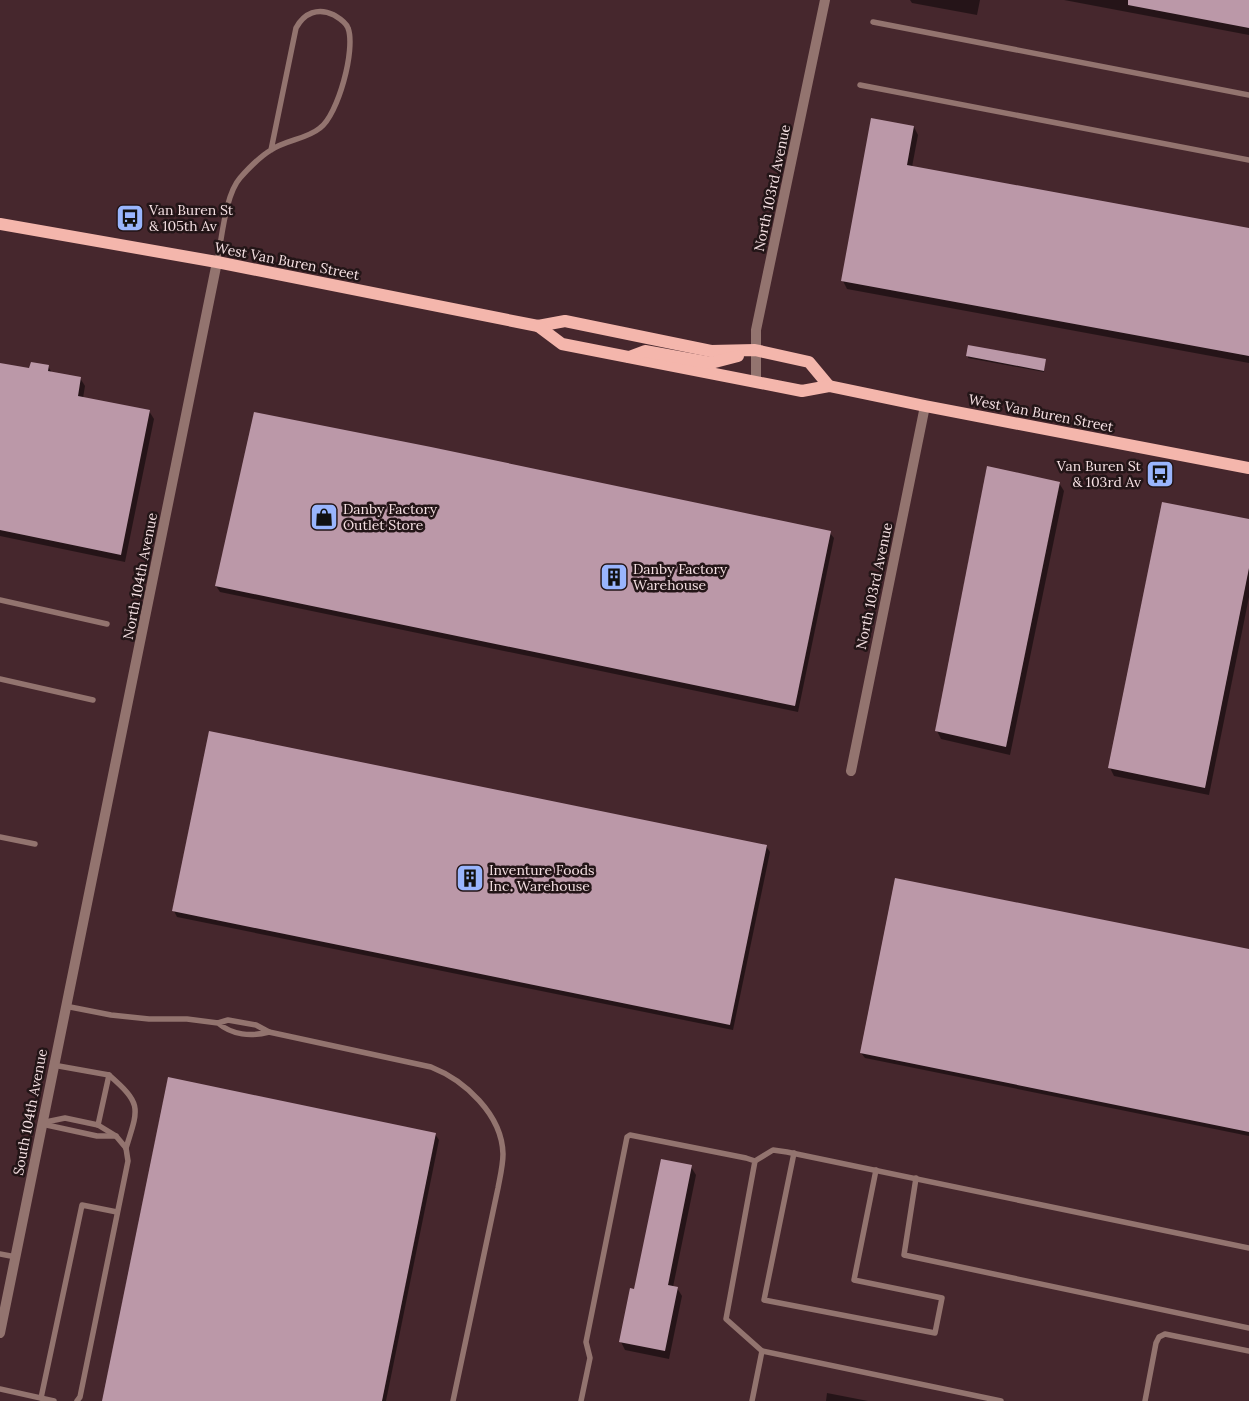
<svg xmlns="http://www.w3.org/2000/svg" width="1249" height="1401" font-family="Lora,serif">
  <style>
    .shadow { fill: #0007 }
    .building { fill: #bb98a8 }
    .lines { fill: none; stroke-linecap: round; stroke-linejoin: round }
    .service { stroke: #93746f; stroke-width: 5.5 }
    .minor { stroke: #93746f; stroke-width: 10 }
    .primary { stroke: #f4b6ac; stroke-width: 12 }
    .labels { text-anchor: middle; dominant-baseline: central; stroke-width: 5; stroke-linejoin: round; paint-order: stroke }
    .street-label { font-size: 14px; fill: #f5e0e3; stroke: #231517 }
    .poi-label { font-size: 14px; fill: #f5e0e3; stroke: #231517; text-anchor: start }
  </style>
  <rect width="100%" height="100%" fill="#46272d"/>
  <g class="shadow">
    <polygon points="910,0 980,0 977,15 912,3"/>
    <polygon points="1064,0 1249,0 1249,35"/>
    <polygon points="914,127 918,135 912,167 1249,229 1249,363 847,289 843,281"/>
    <polygon points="969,346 1045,360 1044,372 968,358"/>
    <polygon points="0,364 30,369 48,366 52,373 80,378 85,386 83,398 149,411 154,419 125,562 0,536"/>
    <polygon points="1059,483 1064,491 1010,755 941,739 937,731"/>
    <polygon points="1249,520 1249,597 1209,795 1114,776 1110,768"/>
    <polygon points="830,533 834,538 798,712 220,592 216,586"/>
    <polygon points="766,846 770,852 733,1030 177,917 174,911"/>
    <polygon points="1249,951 1249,1136 865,1058 861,1053"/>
    <polygon points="435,1134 439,1140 386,1401 104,1401"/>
    <polygon points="691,1167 696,1175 673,1287 677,1288 682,1296 669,1359 625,1350 621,1342 635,1290"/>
    <polygon points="827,1393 868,1401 826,1401"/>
  </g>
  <g class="building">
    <polygon points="1128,0 1249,0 1249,28 1128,5"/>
    <polygon points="871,118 914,126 907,165 1249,228 1249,356 841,281"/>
    <polygon points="968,345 1046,359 1044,371 966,356"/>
    <polygon points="31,362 49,365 48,371 81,377 78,396 150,410 121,555 0,530 0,363 29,368"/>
    <polygon points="254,412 431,447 831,531 795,706 215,586"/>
    <polygon points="987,466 1060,482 1006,747 935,731"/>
    <polygon points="1162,502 1249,519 1249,568 1205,788 1108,768"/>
    <polygon points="209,731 767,845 730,1025 172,911"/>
    <polygon points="895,878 1249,949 1249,1132 860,1053"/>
    <polygon points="168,1077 436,1133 382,1401 102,1401"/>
    <polygon points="661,1159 692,1165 668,1285 678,1287 665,1351 619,1342 630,1288 634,1289"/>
  </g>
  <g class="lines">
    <g class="service">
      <polyline points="873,22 1249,95"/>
      <polyline points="860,85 1249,160"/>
      <path d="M217 262C222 239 225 195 240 178 248 169 261 156 271 150 286 140 307 139 320 128 338 115 356 49 348 28 346 22 339 18 334 15 318 7 304 13 296 28L271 150"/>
      <polyline points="0,600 107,624"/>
      <polyline points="0,679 93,700"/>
      <polyline points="0,837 35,844"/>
      <path d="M65 1006 111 1015 149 1019H187L218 1023 228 1020 256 1025 269 1032C251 1037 232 1035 218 1023"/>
      <path d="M269 1032 431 1067C464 1080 502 1114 503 1154 503 1165 500 1177 498 1188L453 1401"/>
      <polyline points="53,1065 109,1075 98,1125"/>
      <path d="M109 1075C142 1104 139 1107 126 1148"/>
      <polyline points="41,1123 65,1118 98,1125 116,1136 126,1148 128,1161 80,1397 77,1401"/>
      <polyline points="42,1124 97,1136 116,1136"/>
      <polyline points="794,1153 764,1300 935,1333 942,1298 854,1280 876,1170"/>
      <polyline points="755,1161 773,1150 787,1152 1249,1248"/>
      <polyline points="916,1178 904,1255 1249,1328"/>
      <polyline points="0,1254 16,1257"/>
      <polyline points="762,1351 1001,1401"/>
      <polyline points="0,1389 54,1401"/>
      <polyline points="41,1398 82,1205 117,1212"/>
      <polyline points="581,1401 590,1358 586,1342 627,1137 630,1135 746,1158 755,1161 726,1319 762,1351 752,1401"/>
      <polyline points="1145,1401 1156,1343 1159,1337 1165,1334 1249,1351"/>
    </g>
    <g class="minor">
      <polyline points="756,382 756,330 825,0"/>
      <polyline points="851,771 925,406"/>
      <polyline points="0,1333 217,262"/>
    </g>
    <g class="primary">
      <polyline points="0,224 217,262 538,326 565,321 711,351 755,350 809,362 829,386"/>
      <polyline points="538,326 562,344 802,391 829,386 925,406 1249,468"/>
      <polyline points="629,357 645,351 711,363 738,356"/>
    </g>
  </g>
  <defs>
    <g id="bus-square" transform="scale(1.4375)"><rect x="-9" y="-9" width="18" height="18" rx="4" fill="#99b5fd" stroke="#231517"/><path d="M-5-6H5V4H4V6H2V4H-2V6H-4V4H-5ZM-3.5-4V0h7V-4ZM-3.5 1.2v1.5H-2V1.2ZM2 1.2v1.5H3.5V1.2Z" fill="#111"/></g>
    <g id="shop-square" transform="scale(1.4375)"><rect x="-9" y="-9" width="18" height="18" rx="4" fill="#99b5fd" stroke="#231517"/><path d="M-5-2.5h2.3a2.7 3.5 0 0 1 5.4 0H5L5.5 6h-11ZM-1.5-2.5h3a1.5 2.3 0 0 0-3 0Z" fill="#111"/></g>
    <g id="building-square" transform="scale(1.4375)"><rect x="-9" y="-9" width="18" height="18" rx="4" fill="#99b5fd" stroke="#231517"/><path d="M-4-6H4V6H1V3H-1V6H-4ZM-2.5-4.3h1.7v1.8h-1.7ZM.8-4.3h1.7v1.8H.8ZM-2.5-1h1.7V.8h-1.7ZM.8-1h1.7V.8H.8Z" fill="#111"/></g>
  </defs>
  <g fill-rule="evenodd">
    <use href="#bus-square" x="130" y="218"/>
    <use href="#bus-square" x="1160" y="474"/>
    <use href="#shop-square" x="324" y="517"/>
    <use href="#building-square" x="614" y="577"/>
    <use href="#building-square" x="470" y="878"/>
  </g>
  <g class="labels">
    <g class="street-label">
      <text transform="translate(772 188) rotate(-78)">North 103rd Avenue</text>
      <text transform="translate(287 261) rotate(11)">West Van Buren Street</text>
      <text transform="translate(1041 413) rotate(11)">West Van Buren Street</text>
      <text transform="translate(140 576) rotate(-79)">North 104th Avenue</text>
      <text transform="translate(874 586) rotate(-78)">North 103rd Avenue</text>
      <text transform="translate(30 1112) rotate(-79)">South 104th Avenue</text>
    </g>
    <g class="poi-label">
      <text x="149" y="210">Van Buren St<tspan x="149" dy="16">&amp; 105th Av</tspan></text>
      <text x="1141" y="466" text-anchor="end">Van Buren St<tspan x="1141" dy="16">&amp; 103rd Av</tspan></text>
      <text x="343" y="509">Danby Factory<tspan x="343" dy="16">Outlet Store</tspan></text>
      <text x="633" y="569">Danby Factory<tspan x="633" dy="16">Warehouse</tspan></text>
      <text x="489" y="870">Inventure Foods<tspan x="489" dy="16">Inc. Warehouse</tspan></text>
    </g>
  </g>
</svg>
